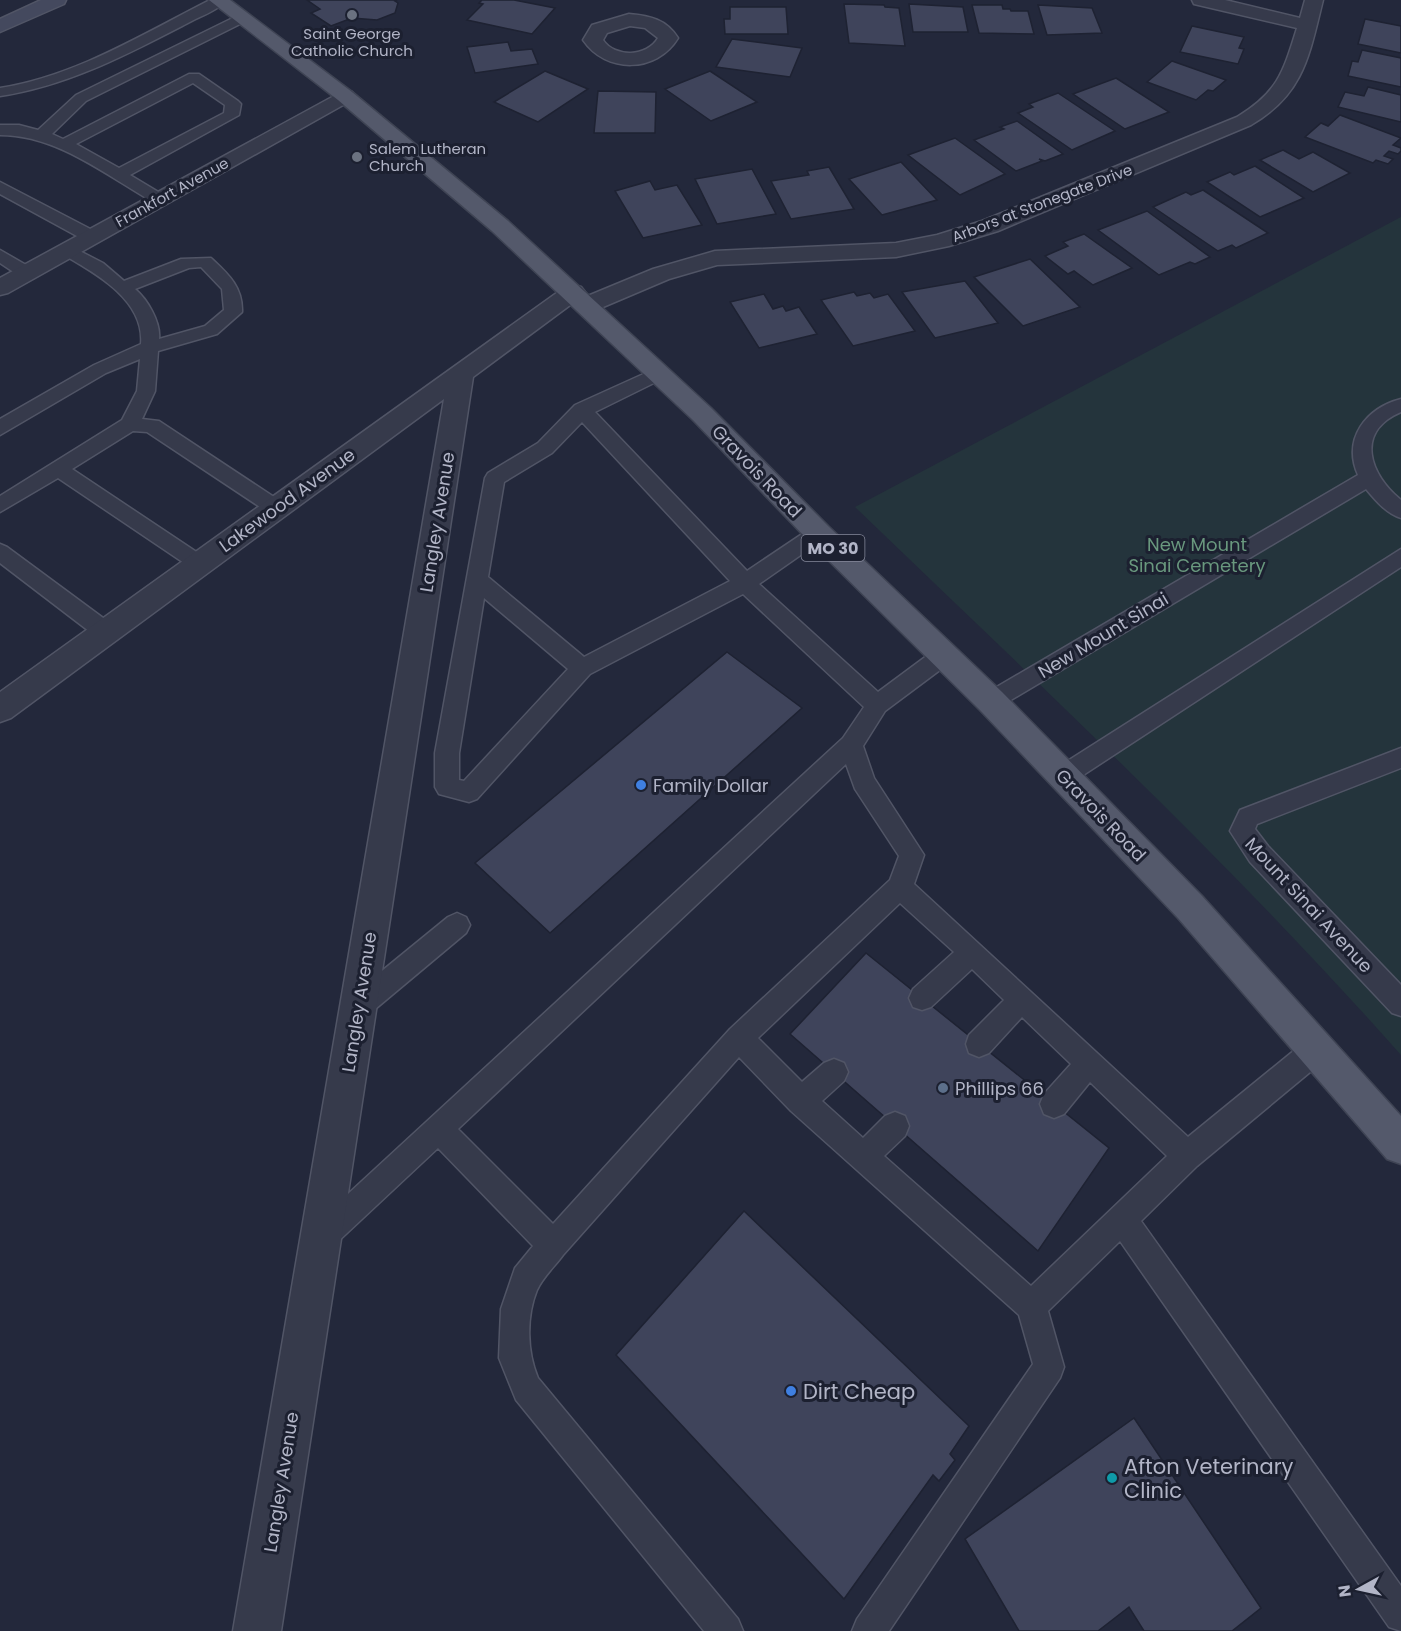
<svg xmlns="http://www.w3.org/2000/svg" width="1401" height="1631" font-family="Poppins,sans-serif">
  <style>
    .green { fill: #24343c }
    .building { fill: #3f445b; stroke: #1e2232; stroke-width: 1.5 }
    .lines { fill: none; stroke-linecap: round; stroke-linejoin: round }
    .lane-casing { stroke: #515566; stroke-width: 3 }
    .street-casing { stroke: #515566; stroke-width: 3 }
    .secondary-casing { stroke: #515566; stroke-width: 3 }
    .primary-casing { stroke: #3f4454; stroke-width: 3 }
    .lane { fill: #363a4b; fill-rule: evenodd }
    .street { fill: #363a4b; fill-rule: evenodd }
    .secondary { fill: #44495e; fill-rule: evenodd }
    .primary { fill: #54596b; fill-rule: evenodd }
    .worship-dot { fill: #6b7280; stroke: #1c2030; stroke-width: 2 }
    .shop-dot { fill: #3f7fe0; stroke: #1c2030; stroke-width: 2 }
    .service-dot { fill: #5c6f8a; stroke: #1c2030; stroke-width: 2 }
    .culture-dot { fill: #0f9aa8; stroke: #1c2030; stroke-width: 2 }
    .labels { text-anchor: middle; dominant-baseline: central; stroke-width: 6; stroke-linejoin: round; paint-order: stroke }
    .far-poi-label { font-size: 15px; fill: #b2b5c7; stroke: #1c2030 }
    .far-street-label { font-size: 15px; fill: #b2b5c7; stroke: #1c2030 }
    .shield { fill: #1c2030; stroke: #85889a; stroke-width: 1.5 }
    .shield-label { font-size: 16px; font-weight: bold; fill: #b2b5c7 }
    .street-label { font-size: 18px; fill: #b2b5c7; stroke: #1c2030 }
    .park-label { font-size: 18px; fill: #69987e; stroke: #1c2030 }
    .poi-label { font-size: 18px; fill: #b2b5c7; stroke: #1c2030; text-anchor: start }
    .near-poi-label { font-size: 21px; fill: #b2b5c7; stroke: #1c2030; text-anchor: start }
  </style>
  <rect width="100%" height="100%" fill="#23283b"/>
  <path class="green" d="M1401 217V1055C1230 862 1041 686 855 507Z"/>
  <g class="building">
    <polygon points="307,0 397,0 395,1 398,3 395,13 377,20 352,18 331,26 311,13 320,9"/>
    <polygon points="482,0 514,0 555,8 532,34 467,20 483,4 479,3"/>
    <polygon points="844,4 884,5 885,7 899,8 905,46 849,43"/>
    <polygon points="909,4 963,7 968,32 913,32"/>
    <polygon points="972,5 1002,5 1003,9 1010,9 1011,11 1028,11 1034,34 979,33"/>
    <polygon points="1038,5 1092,8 1102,33 1047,35"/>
    <polygon points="730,7 786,7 788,34 725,34 724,19 730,19"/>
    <polygon points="1365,19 1401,26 1401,53 1358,44"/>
    <polygon points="1192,26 1244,37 1239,48 1244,49 1238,64 1180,52"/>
    <polygon points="732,39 802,48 790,77 716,67"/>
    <polygon points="508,42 511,51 532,49 538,64 475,73 467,47"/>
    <polygon points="1362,50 1401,58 1401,87 1348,76 1352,61 1358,62"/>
    <polygon points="1172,61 1226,80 1213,91 1208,90 1196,100 1147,82"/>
    <polygon points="545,71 588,89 538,122 494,102"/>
    <polygon points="710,71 757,102 711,121 665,89"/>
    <polygon points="1116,78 1169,112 1125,129 1073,94"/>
    <polygon points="1368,87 1401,95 1401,122 1338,107 1345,92 1364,96"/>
    <polygon points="598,91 656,92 655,133 594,133"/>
    <polygon points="1058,93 1115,131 1072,150 1018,113 1033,107 1029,104"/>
    <polygon points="1340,115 1401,138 1393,145 1401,148 1401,151 1398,154 1389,151 1384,156 1393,159 1388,164 1376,160 1373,163 1305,137 1321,123 1328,126"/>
    <polygon points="1017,121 1063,154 1045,161 1039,159 1042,161 1016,171 974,140 1004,129 1000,127"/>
    <polygon points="955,138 1005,174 960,195 908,155"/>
    <polygon points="1283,150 1299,159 1313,152 1350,173 1313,192 1260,160"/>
    <polygon points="901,162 937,200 882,215 849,179"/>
    <polygon points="1255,166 1304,198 1260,217 1207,182 1230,172 1234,175"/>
    <polygon points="829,167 854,209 791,219 771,181 809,175 807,171"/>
    <polygon points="752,169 776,214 717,224 695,179"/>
    <polygon points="650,181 655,190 677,185 702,225 643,238 615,191"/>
    <polygon points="1203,190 1268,233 1236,248 1232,245 1218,251 1153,207 1186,192 1191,195"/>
    <polygon points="1147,211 1210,257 1195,264 1190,262 1159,275 1098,230"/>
    <polygon points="1084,234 1132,268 1093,285 1074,271 1068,274 1045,256 1068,246 1063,242"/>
    <polygon points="1030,259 1080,307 1023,326 974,277"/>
    <polygon points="965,281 998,323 935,338 902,292"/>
    <polygon points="854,292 857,296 870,293 874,298 888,294 915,331 853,346 821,300"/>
    <polygon points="764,294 773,309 783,306 786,311 799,307 817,334 759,348 730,302"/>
    <polygon points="727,652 802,708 550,933 475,863"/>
    <polygon points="866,953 1109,1148 1038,1251 790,1034"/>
    <polygon points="744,1211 969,1426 950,1454 955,1460 939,1481 933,1475 844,1599 616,1355"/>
    <polygon points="1134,1418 1261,1608 1232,1631 1144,1631 1129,1607 1098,1631 1019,1631 965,1539"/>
  </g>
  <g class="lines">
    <g class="lane-casing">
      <g id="lane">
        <path d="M210 0 226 1C217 11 198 17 186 24 126 55 67 86 0 96V88C76 76 143 34 210 0Z"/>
        <path d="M243 13 250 17 248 20 86 101 52 134 63 139 189 74H199L238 101 241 104 239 115 130 175 165 196 167 199 165 202H153C106 175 57 135 0 135V125H19L38 130 76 95ZM193 83 225 105 224 113 119 168 76 144Z"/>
        <polygon points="0,182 98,233 100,237 92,242 86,241 0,194"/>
        <path d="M68 245 103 263 124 281 181 259 211 258C228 274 243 287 242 312L217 334 158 351 155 391 142 419 159 421 283 503 286 508 283 513 276 515 269 513 147 432 133 431 72 469 207 559 210 564 207 569 200 572 193 569 58 478 0 512V496L122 420 137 391 140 359 106 373 0 435V419L94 365 141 344C145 300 95 273 62 254L60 250 62 246ZM201 267 222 289 224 310 205 326 159 339C161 322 147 299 135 289L189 268Z"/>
        <polygon points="0,250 33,269 36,273 33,277 21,277 0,263"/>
        <path d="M659 367 666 369 668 373 666 377 595 412 747 571 811 528 818 526 825 528 828 533 825 538 759 584 878 692 936 649 944 646 952 649 955 655 952 661 885 711 863 746 874 778 924 855 914 884 1188 1137 1307 1040 1317 1036 1327 1040 1330 1049 1327 1058 1197 1166 1141 1221 1401 1586V1631L1389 1627 1120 1241 1048 1311 1064 1367 1060 1378 889 1631H852L857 1619 1033 1364 1019 1315 791 1111 739 1057 563 1255C555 1266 543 1277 537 1290 526 1317 527 1352 538 1378L738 1619 743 1631H704L516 1400 499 1358 501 1309 515 1268 533 1246 438 1148 331 1248 321 1253 311 1248 306 1238 311 1228 843 738 864 707 743 594 590 674 477 799 469 802 439 794 435 787V753L485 478 488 473 538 443 575 405ZM582 422 730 581 584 657 488 577 504 482 552 453ZM484 598 568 669 464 781 459 780V753ZM846 764 855 789 899 856 890 880 730 1029 553 1224 458 1129ZM900 903 954 952 913 989 909 998 913 1007 922 1010 931 1007 972 969 1004 1000 969 1035 966 1044 969 1053 979 1057 989 1053 1022 1017 1071 1064 1044 1094 1040 1104 1044 1114 1054 1118 1064 1114 1090 1082 1167 1156 1031 1286 884 1156 905 1136 909 1126 905 1116 895 1112 885 1116 863 1138 822 1101 844 1081 848 1072 844 1063 834 1059 824 1063 802 1082 758 1038Z"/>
        <path d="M1401 399V412C1354 432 1370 475 1401 500V518C1387 514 1375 500 1366 489L999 707 991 710 983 707 980 701 983 695 1358 475C1342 439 1366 408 1401 399Z"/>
        <polygon points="0,544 7,547 114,626 117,632 114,638 106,640 98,638 0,563"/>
        <polygon points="1401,549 1401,567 1071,783 1063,786 1055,783 1051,776 1055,769"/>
        <polygon points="1401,748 1401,768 1257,824 1255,829 1268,846 1401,985 1401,1016 1392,1013 1250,862 1230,831 1240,810"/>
        <polygon points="457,913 466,917 470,925 466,933 368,1015 359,1018 350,1015 346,1006 350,997 448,917"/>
      </g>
    </g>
    <g class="street-casing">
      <g id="street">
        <path d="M1192 0H1225L1300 18 1305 0H1323C1309 56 1304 94 1251 125L998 231 949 246 896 257 717 265 669 279 596 310 587 313 578 310 575 305 578 300 653 269 715 251 896 243 937 235 982 221 1237 117C1278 92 1283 73 1297 28L1194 4Z"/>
        <path d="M629 14C650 16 666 19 678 38 657 73 606 74 583 40L592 25ZM630 26 645 28 658 38C647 57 615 58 603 40L607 33Z"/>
        <polygon points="345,90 352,92 355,96 352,100 8,293 0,295 0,278"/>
        <polygon points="573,285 581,287 585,292 581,297 473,377 281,1631 233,1631 444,399 11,718 0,722 0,692 565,287"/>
      </g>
    </g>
    <g class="secondary-casing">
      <polygon id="secondary" points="41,0 66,0 64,4 0,32 0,19"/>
    </g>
    <g class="primary-casing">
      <polygon id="primary" points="209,0 230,0 352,92 508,221 711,408 828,526 1002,692 1202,896 1401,1116 1401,1164 1387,1159 1178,918 980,710 808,540 693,420 492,231 338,100"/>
    </g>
    <use href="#lane" class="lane"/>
    <use href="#street" class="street"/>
    <use href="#secondary" class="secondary"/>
    <use href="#primary" class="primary"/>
  </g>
  <g class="worship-dot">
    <circle cx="352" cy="15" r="6"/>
    <circle cx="357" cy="157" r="6"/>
  </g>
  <g class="shop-dot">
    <circle cx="641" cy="785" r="6"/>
    <circle cx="791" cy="1391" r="6"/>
  </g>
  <circle class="service-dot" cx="943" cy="1088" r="6"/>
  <circle class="culture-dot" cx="1112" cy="1478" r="6"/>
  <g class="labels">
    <g class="far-poi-label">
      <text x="352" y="33">Saint George<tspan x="352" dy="17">Catholic Church</tspan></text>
      <text x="369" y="148" text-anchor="start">Salem Lutheran<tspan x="369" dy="17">Church</tspan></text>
    </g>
    <g class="far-street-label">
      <text transform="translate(172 192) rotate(-29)">Frankfort Avenue</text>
      <text transform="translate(1042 203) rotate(-21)">Arbors at Stonegate Drive</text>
    </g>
    <rect class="shield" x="801.5" y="535" width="63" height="26" rx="4.5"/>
    <g class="shield-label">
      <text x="833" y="548">MO 30</text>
    </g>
    <g class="street-label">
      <text transform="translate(757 471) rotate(46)">Gravois Road</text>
      <text transform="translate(287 500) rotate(-36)">Lakewood Avenue</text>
      <text transform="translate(437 522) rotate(-81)">Langley Avenue</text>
      <text transform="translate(1103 635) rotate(-31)">New Mount Sinai</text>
      <text transform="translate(1101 815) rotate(46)">Gravois Road</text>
      <text transform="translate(1309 905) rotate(47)">Mount Sinai Avenue</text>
      <text transform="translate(359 1002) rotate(-81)">Langley Avenue</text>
      <text transform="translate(281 1482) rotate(-81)">Langley Avenue</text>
    </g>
    <g class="park-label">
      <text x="1197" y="544">New Mount<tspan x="1197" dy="21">Sinai Cemetery</tspan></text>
    </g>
    <g class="poi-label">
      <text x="653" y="785">Family Dollar</text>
      <text x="955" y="1088">Phillips 66</text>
    </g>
    <g class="near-poi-label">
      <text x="803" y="1391">Dirt Cheap</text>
      <text x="1124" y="1466">Afton Veterinary<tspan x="1124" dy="24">Clinic</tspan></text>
    </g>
  </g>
  <g transform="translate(1359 1589) rotate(262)" stroke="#1c2030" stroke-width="4.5" paint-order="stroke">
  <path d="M0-4.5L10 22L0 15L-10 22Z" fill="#b2b5c7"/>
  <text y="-9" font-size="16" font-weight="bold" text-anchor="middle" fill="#b2b5c7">N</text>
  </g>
</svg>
